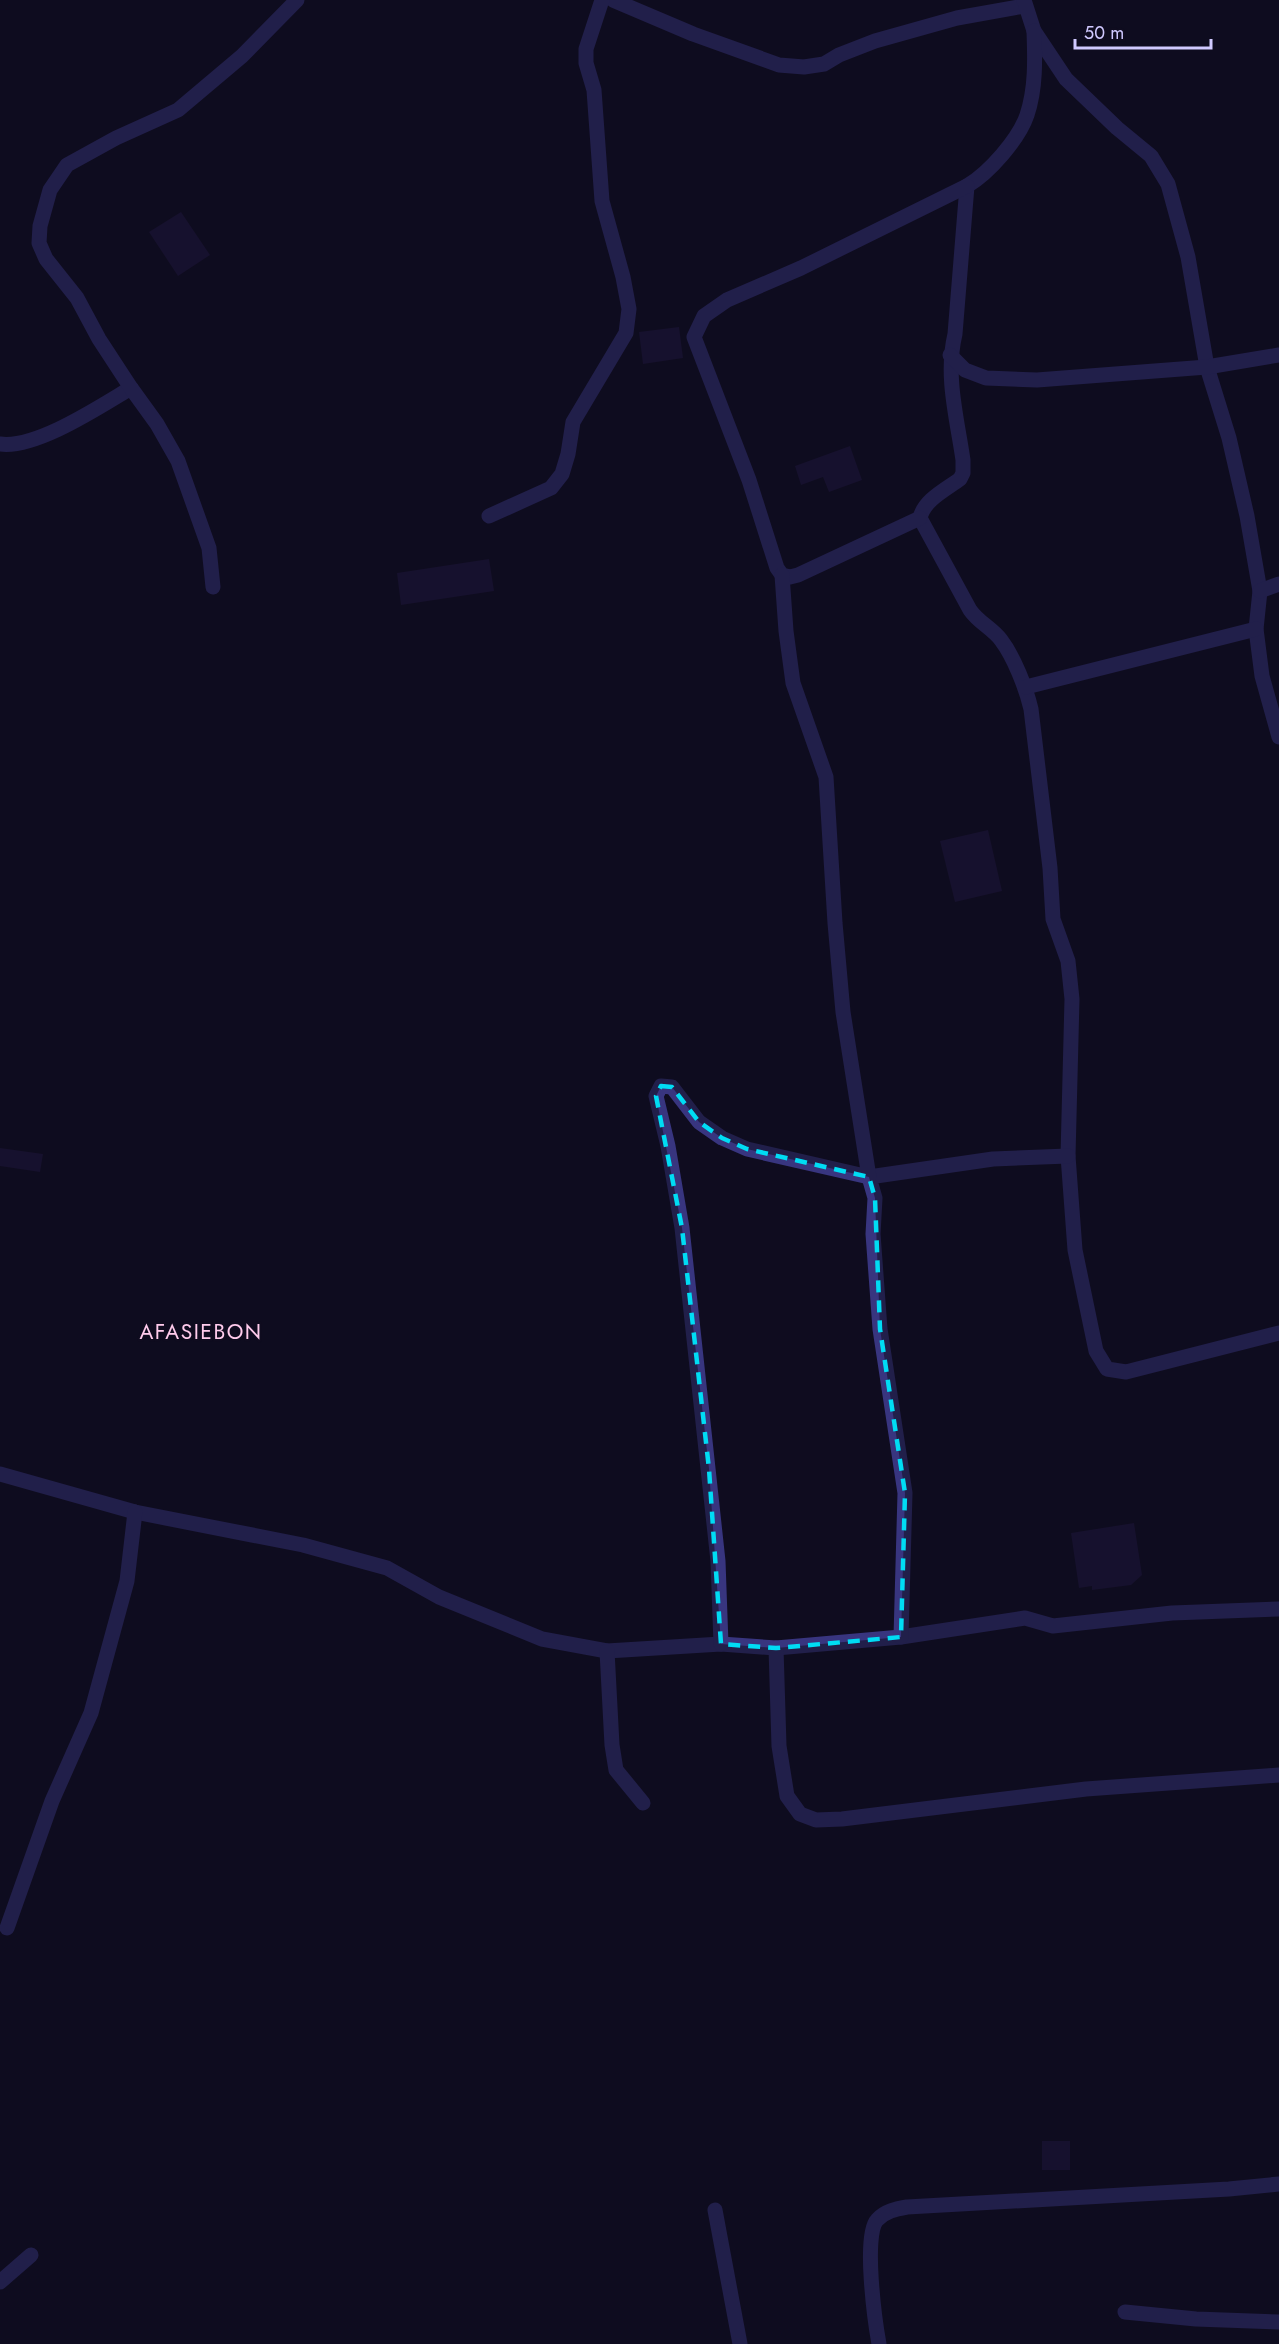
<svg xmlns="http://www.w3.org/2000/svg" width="1279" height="2344" font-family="Jost,sans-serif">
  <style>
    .building { fill: #201740 }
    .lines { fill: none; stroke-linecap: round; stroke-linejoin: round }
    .minor { stroke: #38357f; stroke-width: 15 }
    .marked { fill: none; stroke: #00dcf4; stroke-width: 4.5; stroke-dasharray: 12 8; stroke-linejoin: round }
    .labels { text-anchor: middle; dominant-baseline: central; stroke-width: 5; stroke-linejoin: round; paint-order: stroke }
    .quarter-label { font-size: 21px; letter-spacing: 1.5px; fill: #ffcbec; stroke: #0f0c1f }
  </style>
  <rect width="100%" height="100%" fill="#0f0c1f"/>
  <g class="building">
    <polygon points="181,212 210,255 178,276 149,232"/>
    <polygon points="679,327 683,358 643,364 639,332"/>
    <polygon points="850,446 862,480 829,492 823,477 801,485 795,466"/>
    <polygon points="489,559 494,591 401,605 397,573"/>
    <polygon points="988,830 1002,891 955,902 940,841"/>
    <polygon points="0,1148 43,1154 40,1172 0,1166"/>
    <polygon points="1134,1523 1142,1575 1131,1585 1092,1590 1092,1586 1079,1588 1071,1533"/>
    <rect x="1042" y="2141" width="28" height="29"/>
  </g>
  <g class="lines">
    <g class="minor">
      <polyline points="613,0 693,34 779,65 804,67 824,64 839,55 875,41 957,18 1024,6"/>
      <polyline points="1024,0 1034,31 1066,79 1117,128 1151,156 1168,184 1188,257 1207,367 1229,438 1247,516 1260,591 1256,629 1262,676 1279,737"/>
      <path d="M1034 31C1035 59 1036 88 1027 115 1019 139 989 173 967 186L955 334C945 376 957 418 963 460V473L960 479C945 490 924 500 920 518L970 610C979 623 992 628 1001 640 1014 657 1026 688 1031 709L1050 868 1053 919 1068 961 1072 999 1068 1156 1075 1250 1096 1351 1107 1369 1126 1372 1279 1333"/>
      <polyline points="950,355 965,370 986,378 1037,380 1207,367 1279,355"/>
      <path d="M0 444C36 449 99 407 131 388"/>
      <polyline points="489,516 551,488 562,474 568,454 573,422 626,333 629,309 623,277 602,201 594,90 586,63 586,49 602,0"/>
      <polyline points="920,518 798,575 790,577 782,575 777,568 749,480 694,337 704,316 727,300 801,268 967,186"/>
      <polyline points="213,587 209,548 178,461 157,424 131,388 99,339 77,298 46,259 39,243 40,226 50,190 67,165 116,138 178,110 242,56 297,0"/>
      <polyline points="1260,591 1279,584"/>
      <polyline points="1026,687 1256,629"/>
      <polyline points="0,1474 135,1512 303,1545 387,1568 439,1597 542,1639 607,1651 721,1644 776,1648 901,1637 1025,1618 1053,1626 1172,1613 1279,1609"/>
      <polyline points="901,1637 905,1493 880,1329 873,1234 875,1198 869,1177 993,1159 1068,1156"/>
      <polyline points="721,1644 718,1561 682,1228 668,1146 656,1096 661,1086 672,1087 699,1122 722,1138 747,1149 869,1177 843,1012 835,923 826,777 793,683 786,631 782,575"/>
      <polyline points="776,1648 779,1746 787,1796 800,1814 816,1820 842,1819 1086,1789 1279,1775"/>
      <polyline points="607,1651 612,1745 616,1770 643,1803"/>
      <polyline points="7,1928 52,1801 91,1713 127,1581 135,1512"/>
      <polyline points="715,2210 740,2344"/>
      <polyline points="0,2282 31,2255"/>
      <polyline points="1125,2312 1196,2319 1279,2322"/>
      <path d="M879 2344C875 2322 863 2235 877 2220 885 2211 896 2209 907 2207L1229 2189 1279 2184"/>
    </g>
  </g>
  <path d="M0 0H1279V2344H0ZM661 1086 672 1087 699 1122 722 1138 747 1149 869 1177 875 1198 880 1329 905 1493 901 1637 776 1648 721 1644 709 1469 682 1228 656 1096Z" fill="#0f0c1f" fill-opacity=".55" fill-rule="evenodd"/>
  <path class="marked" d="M661 1086 672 1087 699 1122 722 1138 747 1149 869 1177 875 1198 880 1329 905 1493 901 1637 776 1648 721 1644 709 1469 682 1228 656 1096Z"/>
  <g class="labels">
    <g class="quarter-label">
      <text x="201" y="1332">AFASIEBON</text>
    </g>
  </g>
  <path d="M1075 39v9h136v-9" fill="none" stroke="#d0c9ff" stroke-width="3"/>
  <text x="1084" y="39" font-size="18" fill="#d0c9ff" stroke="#0f0c1f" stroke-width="4.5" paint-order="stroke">50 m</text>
</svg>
